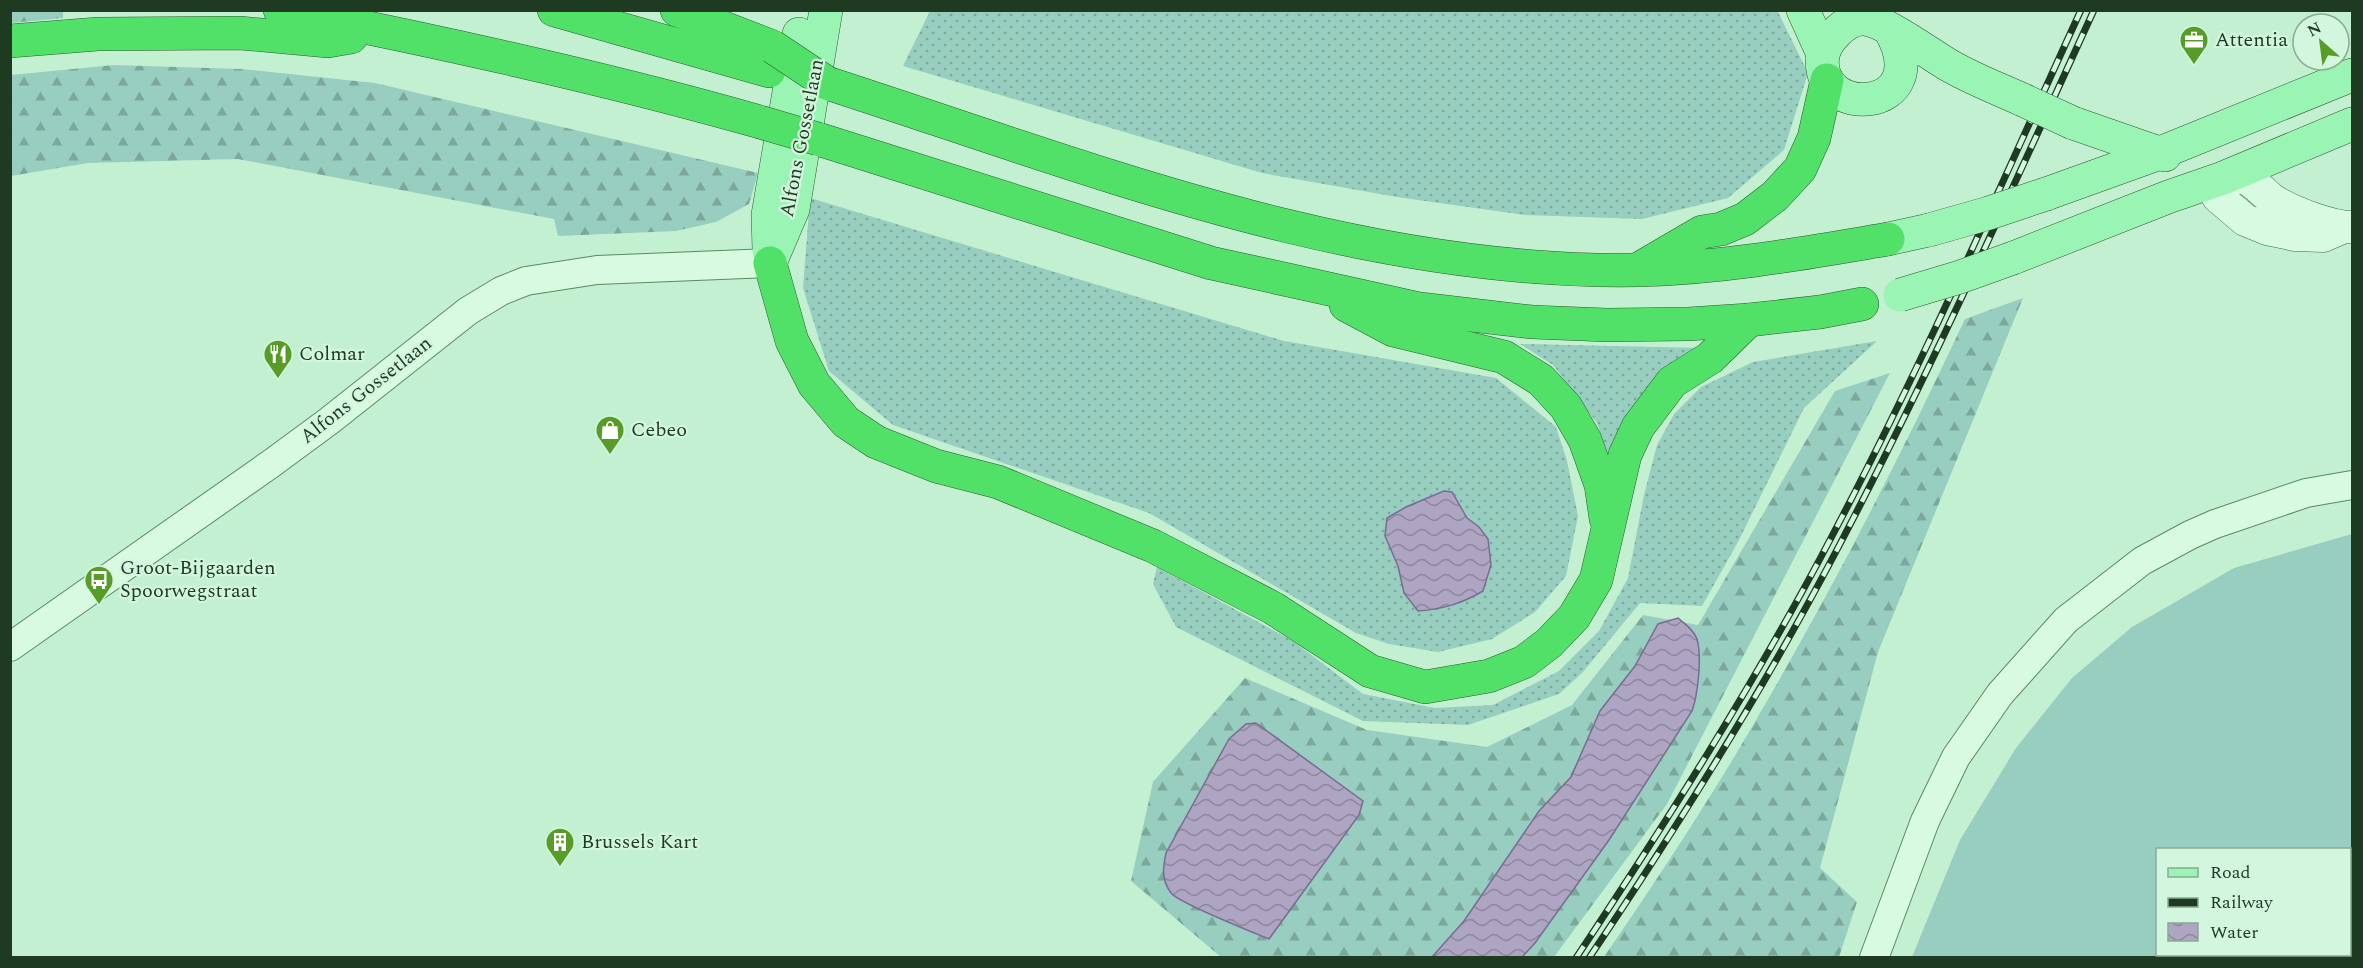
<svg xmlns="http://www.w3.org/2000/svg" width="2363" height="968" font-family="Spectral,serif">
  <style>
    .grass { fill: url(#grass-dots) }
    .forest { fill: url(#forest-firs); fill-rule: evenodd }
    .pitch { fill: #97cebf; fill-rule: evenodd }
    .water { fill: url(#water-waves); stroke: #796c91; stroke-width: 1.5 }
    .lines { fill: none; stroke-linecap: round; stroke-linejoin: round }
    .tertiary-casing { stroke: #598b60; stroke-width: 30 }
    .secondary-casing { stroke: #3c6c41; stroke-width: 33 }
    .primary-casing { stroke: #2e5830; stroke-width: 34 }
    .motorway-casing { stroke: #2e5830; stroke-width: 34 }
    .tertiary { stroke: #d7fae1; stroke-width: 28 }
    .secondary { stroke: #d7fae1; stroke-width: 32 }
    .primary { stroke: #9af4b4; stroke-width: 33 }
    .motorway { stroke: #51e169; stroke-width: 33 }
    .rail-casing { stroke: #1e3a20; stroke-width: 7 }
    .rail { stroke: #d3f7de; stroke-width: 4.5; stroke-dasharray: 14; stroke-linecap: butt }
    .primary-bridge-casing { stroke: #2e5830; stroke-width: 34; stroke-linecap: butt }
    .motorway-bridge-casing { stroke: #2e5830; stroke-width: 34; stroke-linecap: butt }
    .primary-bridge { stroke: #9af4b4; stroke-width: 33 }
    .motorway-bridge { stroke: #51e169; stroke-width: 33 }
    .labels { text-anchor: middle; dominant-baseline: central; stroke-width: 4.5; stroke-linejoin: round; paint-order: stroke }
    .poi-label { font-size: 20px; fill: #1e3a20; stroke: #d3f7de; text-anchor: start }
    .street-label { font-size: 20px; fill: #1e3a20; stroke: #d3f7de }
  </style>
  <defs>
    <pattern id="grass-dots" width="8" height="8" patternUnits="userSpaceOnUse" patternTransform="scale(1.5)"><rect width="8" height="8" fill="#97cebf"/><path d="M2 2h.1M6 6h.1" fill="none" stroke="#7ba89b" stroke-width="1.8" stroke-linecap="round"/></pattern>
    <pattern id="forest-firs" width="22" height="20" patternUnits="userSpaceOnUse" patternTransform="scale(1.5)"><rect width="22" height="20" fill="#97cebf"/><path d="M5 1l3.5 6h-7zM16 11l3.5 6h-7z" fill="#7ba89b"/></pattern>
    <pattern id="water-waves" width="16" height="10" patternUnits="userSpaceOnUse" patternTransform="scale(1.5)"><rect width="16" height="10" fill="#aea5c2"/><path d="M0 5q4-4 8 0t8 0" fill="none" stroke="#8d879d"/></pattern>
  </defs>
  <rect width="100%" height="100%" fill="#c3f0d1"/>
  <g class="grass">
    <polygon points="1777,10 1808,73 1784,150 1728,198 1642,219 1525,215 1397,197 1262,173 903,66 930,11"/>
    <polygon points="810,198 1284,341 1496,378 1556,427 1567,461 1578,516 1566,576 1535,612 1492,639 1438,652 1389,644 1356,633 1149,513 893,425 829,371 803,288"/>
    <polygon points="1877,341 1804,408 1739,540 1702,606 1640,603 1583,672 1559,694 1468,725 1363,721 1176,627 1153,584 1157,567 1293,641 1363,694 1435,708 1493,705 1559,671 1599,631 1628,578 1644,495 1657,445 1674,414 1701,387 1753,362"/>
    <polygon points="1520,344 1704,348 1613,468 1597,423 1553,365"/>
  </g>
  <g class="forest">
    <polygon points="10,11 63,11 63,18 11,23"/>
    <polygon points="114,65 241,69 375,83 758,173 749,204 716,222 676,231 558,236 554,219 238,159 88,163 11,176 11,75"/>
    <path d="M2023 298 1878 652 1820 868 1857 902 1839 957H1604C1661 874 1717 789 1767 701 1839 577 1904 449 1965 319Z"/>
    <path d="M1890 373 1667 804 1554 957H1221L1131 881 1153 782 1245 678 1367 730 1487 747 1572 705 1643 615 1698 625 1835 391ZM1246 724 1269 939 1203 911 1172 894 1166 853 1229 739Z"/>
  </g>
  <path class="pitch" d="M2352 534V957H1912L1960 840 2016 748 2072 678 2132 627 2234 568ZM2158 850H2350V954H2158Z"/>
  <g class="water">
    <path d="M1444 491 1452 492 1467 518 1479 527 1488 539 1491 565 1483 591C1461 604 1443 609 1418 611L1404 593 1398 566 1385 536 1387 518 1406 507Z"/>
    <path d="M1678 618C1685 624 1694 630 1697 639 1702 657 1698 694 1692 711L1609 840 1535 943 1522 957H1432L1464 921 1539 811 1571 777 1600 711 1635 666 1658 624Z"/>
    <path d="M1256 723 1363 801 1359 815 1269 939C1252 932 1179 903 1171 893 1161 879 1163 868 1166 853L1229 739 1246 724Z"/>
  </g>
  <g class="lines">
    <g class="tertiary-casing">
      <g id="tertiary">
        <polyline points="10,647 272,463 329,421 468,311 501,291 526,281 597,270 770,263"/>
        <polyline points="1874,958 1925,821 1956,757 2000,694 2066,620 2142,561 2190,535 2215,524 2306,493 2352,485"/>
      </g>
    </g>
    <g class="secondary-casing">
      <path id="secondary" d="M2344 227 2323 236 2295 235 2267 229 2245 220 2218 197 2223 178C2229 178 2236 177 2242 178 2255 180 2265 196 2276 202 2295 213 2331 227 2352 227"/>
    </g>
    <g class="primary-casing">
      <g id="primary">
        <polyline points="1803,10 1823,54"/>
        <path d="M1890 30C1938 115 1812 120 1823 55 1826 40 1845 20 1861 19 1881 17 1933 57 1952 67 1975 80 1999 89 2023 100"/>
        <polyline points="2073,123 2165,155"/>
        <polyline points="2046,194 2160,153 2352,75"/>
        <polyline points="1888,239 1929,230"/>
        <polyline points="769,250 768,215 799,34"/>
        <polyline points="2013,258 2168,197 2223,178 2352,124"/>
        <polyline points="770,263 793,209 826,10"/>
      </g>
    </g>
    <g class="motorway-casing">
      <g id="motorway">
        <path d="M280 10C442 42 602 77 760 122"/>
        <polyline points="554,10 769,71"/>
        <polyline points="677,10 773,47"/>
        <polyline points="10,41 98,34 240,33 328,41 351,37"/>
        <path d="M827 83C1090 168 1358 275 1639 270 1723 268 1805 253 1888 239"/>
        <polyline points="818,139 1211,263 1420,309 1532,322 1607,325 1688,324 1749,320 1820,312 1862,304"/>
        <polyline points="770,263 792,341 814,384 846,422 876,442 936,466 998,482 1153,546 1273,608 1370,671 1425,687 1489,676 1524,662 1549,643 1574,617 1596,580 1625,455 1638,427 1672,382 1710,358 1749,320"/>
        <polyline points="1642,267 1702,232 1721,229 1745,219 1775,196 1800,169 1814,138 1827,80"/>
        <polyline points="1346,305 1393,330 1504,357 1541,380 1566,407 1585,440 1601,485 1606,519"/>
      </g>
    </g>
    <use href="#tertiary" class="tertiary"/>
    <use href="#secondary" class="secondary"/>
    <use href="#primary" class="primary"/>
    <use href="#motorway" class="motorway"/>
    <g class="rail-casing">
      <g id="rail">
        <path d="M1576 958C1667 821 1755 683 1831 538 1922 366 2000 187 2081 10"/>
        <path d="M1589 958C1680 823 1766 686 1841 542 1932 368 2012 189 2094 10"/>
      </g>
    </g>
    <use href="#rail" class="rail"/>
    <g class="primary-bridge-casing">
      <g id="primary-bridge">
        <polyline points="2023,100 2073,123"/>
        <polyline points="1929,230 1989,213 2046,194"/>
        <polyline points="1900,295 1960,277 2013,258"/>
      </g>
    </g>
    <g class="motorway-bridge-casing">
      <g id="motorway-bridge">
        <polyline points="773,47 827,83"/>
        <polyline points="760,122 818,139"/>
      </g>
    </g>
    <use href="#primary-bridge" class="primary-bridge"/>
    <use href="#motorway-bridge" class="motorway-bridge"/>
  </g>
  <defs>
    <g id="office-pin" transform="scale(1.5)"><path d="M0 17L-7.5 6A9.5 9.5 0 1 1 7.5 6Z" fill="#569c27" stroke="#d3f7de"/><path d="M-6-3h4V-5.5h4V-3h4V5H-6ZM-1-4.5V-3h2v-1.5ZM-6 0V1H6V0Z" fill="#fff"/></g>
    <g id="restaurant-pin" transform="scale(1.5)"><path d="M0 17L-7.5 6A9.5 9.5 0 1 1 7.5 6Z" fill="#569c27" stroke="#d3f7de"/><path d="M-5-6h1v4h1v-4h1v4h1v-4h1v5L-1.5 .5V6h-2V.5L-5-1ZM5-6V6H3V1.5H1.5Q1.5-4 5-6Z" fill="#fff"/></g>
    <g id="shop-pin" transform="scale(1.5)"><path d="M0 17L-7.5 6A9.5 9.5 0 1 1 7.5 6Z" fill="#569c27" stroke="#d3f7de"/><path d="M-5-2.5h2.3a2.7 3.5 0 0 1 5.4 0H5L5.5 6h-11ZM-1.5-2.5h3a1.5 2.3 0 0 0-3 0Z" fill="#fff"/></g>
    <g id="bus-pin" transform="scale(1.5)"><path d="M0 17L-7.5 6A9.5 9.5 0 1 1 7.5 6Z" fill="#569c27" stroke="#d3f7de"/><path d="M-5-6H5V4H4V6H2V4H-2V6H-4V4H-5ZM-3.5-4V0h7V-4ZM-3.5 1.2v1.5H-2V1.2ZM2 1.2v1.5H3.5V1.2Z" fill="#fff"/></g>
    <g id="building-pin" transform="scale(1.5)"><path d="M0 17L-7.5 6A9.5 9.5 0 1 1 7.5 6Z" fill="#569c27" stroke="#d3f7de"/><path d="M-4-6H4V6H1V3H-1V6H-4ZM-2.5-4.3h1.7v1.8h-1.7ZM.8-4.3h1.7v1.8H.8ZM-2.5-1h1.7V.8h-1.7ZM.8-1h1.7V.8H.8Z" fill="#fff"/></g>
  </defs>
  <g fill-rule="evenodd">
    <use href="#office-pin" x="2194" y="40"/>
    <use href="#restaurant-pin" x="278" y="354"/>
    <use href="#shop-pin" x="610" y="430"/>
    <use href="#bus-pin" x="99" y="580"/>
    <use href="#building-pin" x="560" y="842"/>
  </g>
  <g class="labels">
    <g class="poi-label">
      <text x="2215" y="40">Attentia</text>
      <text x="299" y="354">Colmar</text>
      <text x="631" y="430">Cebeo</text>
      <text x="120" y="568">Groot-Bijgaarden<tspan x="120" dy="23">Spoorwegstraat</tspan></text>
      <text x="581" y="842">Brussels Kart</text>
    </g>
    <g class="street-label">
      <text transform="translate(802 138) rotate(-79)">Alfons Gossetlaan</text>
      <text transform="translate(366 390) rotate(-38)">Alfons Gossetlaan</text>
    </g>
  </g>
  <rect width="2363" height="968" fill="none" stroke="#1e3a20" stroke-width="24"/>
  <rect x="2156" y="848" width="195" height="108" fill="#d3f7de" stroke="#8bab92" stroke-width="1.5"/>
  <rect x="2168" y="868" width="30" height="9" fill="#9af4b4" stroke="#8bab92" stroke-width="1.5"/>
  <text x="2210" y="878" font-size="18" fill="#1e3a20">Road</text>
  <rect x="2168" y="898" width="30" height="9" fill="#1e3a20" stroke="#8bab92" stroke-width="1.5"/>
  <text x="2210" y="908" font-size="18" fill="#1e3a20">Railway</text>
  <rect x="2168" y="923" width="30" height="18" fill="url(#water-waves)" stroke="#8bab92" stroke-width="1.5"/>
  <text x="2210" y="938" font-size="18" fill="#1e3a20">Water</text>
  <g transform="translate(2321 42) rotate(332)"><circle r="28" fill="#d3f7de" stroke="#8bab92" stroke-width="1.5"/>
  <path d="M0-4.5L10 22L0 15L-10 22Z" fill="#569c27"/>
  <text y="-9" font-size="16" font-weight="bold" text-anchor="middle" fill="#1e3a20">N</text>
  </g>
</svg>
